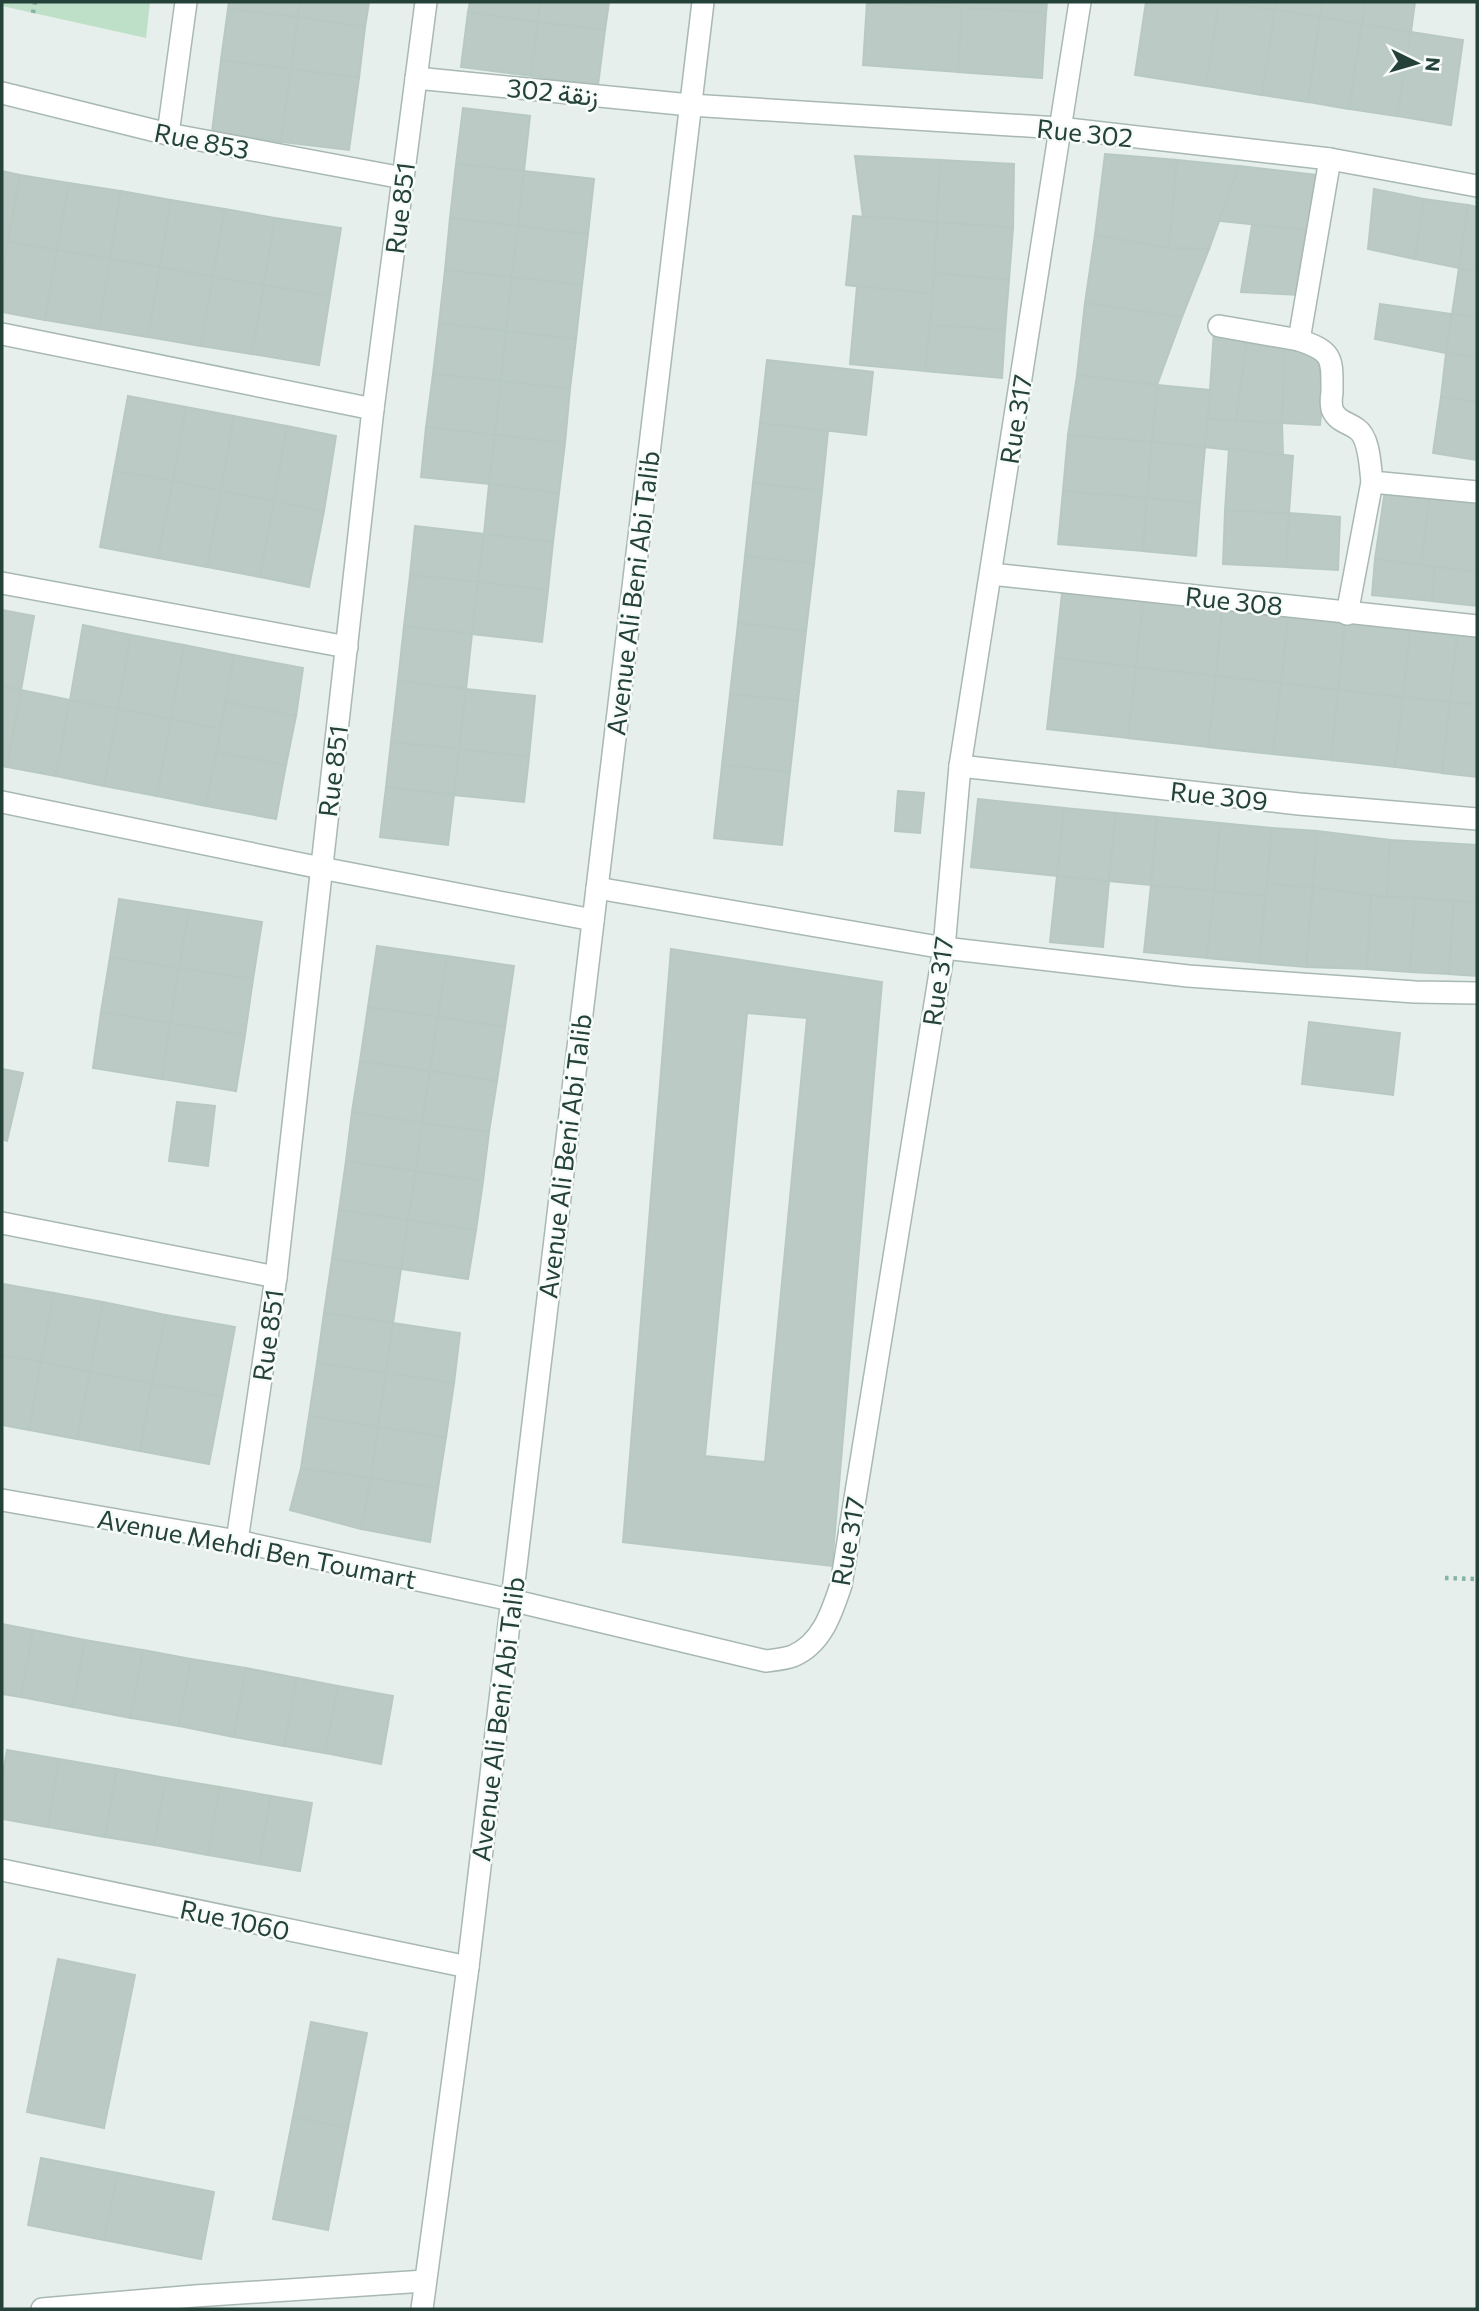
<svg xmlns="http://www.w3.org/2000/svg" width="1479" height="2311" font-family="Commissioner,Vazirmatn,sans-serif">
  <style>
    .green { fill: #bfe0c8 }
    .building { fill: #bbcac4; stroke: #b8c9c2; stroke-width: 2; fill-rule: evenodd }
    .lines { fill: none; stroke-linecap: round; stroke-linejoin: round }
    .minor-casing { stroke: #a8b8b2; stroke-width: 24 }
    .path { stroke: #86b3a5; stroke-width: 4.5; stroke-dasharray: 3.5 5; stroke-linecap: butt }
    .minor { stroke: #fff; stroke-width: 21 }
    .labels { text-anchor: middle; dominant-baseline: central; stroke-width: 5; stroke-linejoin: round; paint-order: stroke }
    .street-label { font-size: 26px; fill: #24423a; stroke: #f7fbf9 }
  </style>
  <rect width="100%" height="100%" fill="#e6efeb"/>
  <polygon class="green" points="2,2 150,2 146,38 2,6"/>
  <g class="building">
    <polygon points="229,2 300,2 298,17 228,9"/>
    <polygon points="300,2 369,2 365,27 298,17"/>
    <polygon points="470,2 540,2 538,22 468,12"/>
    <polygon points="540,2 609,2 605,30 538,22"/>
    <polygon points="867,2 962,8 958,72 863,65"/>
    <polygon points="874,2 963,2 962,8"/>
    <polygon points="963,2 1047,2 1046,13 962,8"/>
    <polygon points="1146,2 1219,2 1206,86 1135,75"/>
    <polygon points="1219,2 1277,2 1275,10"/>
    <polygon points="1219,2 1275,10 1262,95 1206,86"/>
    <polygon points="1277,2 1323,2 1320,17 1275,10"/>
    <polygon points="1323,2 1366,2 1362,24 1320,17"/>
    <polygon points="1366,2 1415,2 1411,32 1362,24"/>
    <polygon points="962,8 1046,13 1042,78 958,72"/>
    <polygon points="228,9 298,17 291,69 221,60"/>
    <polygon points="1275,10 1320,17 1308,102 1262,95"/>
    <polygon points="468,12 538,22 531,76 461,67"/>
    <polygon points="298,17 365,27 359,78 291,69"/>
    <polygon points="1320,17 1362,24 1349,109 1308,102"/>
    <polygon points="538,22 605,30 598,85 531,76"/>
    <polygon points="1362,24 1411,32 1397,116 1349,109"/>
    <polygon points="1411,32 1463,40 1451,125 1397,116"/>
    <polygon points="221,60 291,69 281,142 212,132"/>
    <polygon points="291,69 359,78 349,150 281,142"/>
    <polygon points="463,108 530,116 524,171 456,164"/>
    <polygon points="1105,154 1177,160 1169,248 1095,235"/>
    <polygon points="855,156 940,160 937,222 863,217"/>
    <polygon points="940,160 1014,164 1013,228 937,222"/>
    <polygon points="1177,160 1239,166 1209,249 1169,248"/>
    <polygon points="456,164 524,171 518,226 450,218"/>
    <polygon points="1239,166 1316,175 1309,230 1219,221"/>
    <polygon points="2,171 20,175 8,242 2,241"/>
    <polygon points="524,171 594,179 588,234 518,226"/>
    <polygon points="20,175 69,183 57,250 8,242"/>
    <polygon points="69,183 121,191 110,259 57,250"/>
    <polygon points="1374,189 1424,199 1415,259 1368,249"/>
    <polygon points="121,191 171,200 160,267 110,259"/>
    <polygon points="1424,199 1468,205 1459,268 1415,259"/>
    <polygon points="171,200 225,209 213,277 160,267"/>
    <polygon points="1468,205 1477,207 1477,272 1459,268"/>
    <polygon points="225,209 275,218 264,285 213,277"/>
    <polygon points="853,216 937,222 933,294 846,285"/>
    <polygon points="275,218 341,228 330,296 264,285"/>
    <polygon points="450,218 518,226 512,277 445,270"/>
    <polygon points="937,222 1013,228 1009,280 934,273"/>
    <polygon points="1252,225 1309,230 1301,295 1241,292"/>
    <polygon points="518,226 588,234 582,285 512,277"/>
    <polygon points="1095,235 1169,248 1209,249 1182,317 1085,303"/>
    <polygon points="2,241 8,242 2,283"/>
    <polygon points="8,242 57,250 45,320 2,312 2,283"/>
    <polygon points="57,250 110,259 99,329 45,320"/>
    <polygon points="110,259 160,267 148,337 99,329"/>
    <polygon points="160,267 213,277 201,346 148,337"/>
    <polygon points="1459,268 1477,272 1477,317 1452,314"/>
    <polygon points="445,270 512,277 506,331 439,323"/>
    <polygon points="934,273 1009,280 1005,330 930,325"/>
    <polygon points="213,277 264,285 252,354 201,346"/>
    <polygon points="512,277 582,285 576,339 506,331"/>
    <polygon points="264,285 330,296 319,365 252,354"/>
    <polygon points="857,286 933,294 925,371 850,364"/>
    <polygon points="1085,303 1182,317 1157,385 1077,375"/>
    <polygon points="1380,304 1452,314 1446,353 1375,339"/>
    <polygon points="1452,314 1477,317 1477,357 1446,353"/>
    <polygon points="439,323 506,331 501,381 433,374"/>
    <polygon points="930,325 1005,330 1002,378 925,371"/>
    <polygon points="506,331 576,339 570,389 501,381"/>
    <polygon points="1214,331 1247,339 1236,420 1208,419"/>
    <polygon points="1247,339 1285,348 1282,423 1236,420"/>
    <polygon points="1285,348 1327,353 1320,425 1282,423"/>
    <polygon points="1446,353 1477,357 1477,402 1441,397"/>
    <polygon points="767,360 873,372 866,435 760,423"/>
    <polygon points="433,374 501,381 495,435 426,427"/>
    <polygon points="1077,375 1157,385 1152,442 1068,435"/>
    <polygon points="501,381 570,389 565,443 495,435"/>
    <polygon points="1157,385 1210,390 1205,447 1152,442"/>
    <polygon points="128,396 186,407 173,481 114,471"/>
    <polygon points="1441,397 1477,402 1477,460 1433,453"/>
    <polygon points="186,407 234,416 221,491 173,481"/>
    <polygon points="234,416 287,426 274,501 221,491"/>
    <polygon points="1208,419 1282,423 1283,456 1205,447"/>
    <polygon points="760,423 828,431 822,491 753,483"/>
    <polygon points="287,426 336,436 324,511 274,501"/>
    <polygon points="426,427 495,435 489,484 421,477"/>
    <polygon points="495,435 565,443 559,493 489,484"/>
    <polygon points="1068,435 1152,442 1147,498 1063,491"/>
    <polygon points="1152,442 1205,447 1200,503 1147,498"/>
    <polygon points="1229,449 1293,456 1289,513 1225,511"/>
    <polygon points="114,471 173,481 158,558 100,547"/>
    <polygon points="173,481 221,491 207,567 158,558"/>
    <polygon points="753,483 822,491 814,564 745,556"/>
    <polygon points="489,484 559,493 553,542 484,534"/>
    <polygon points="1385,490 1430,496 1421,565 1375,559"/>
    <polygon points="221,491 274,501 260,577 207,567"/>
    <polygon points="1063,491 1147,498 1143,551 1058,544"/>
    <polygon points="1430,496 1477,502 1477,572 1421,565"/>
    <polygon points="1147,498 1200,503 1196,556 1143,551"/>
    <polygon points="274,501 324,511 309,587 260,577"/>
    <polygon points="1225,511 1289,513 1286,567 1223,564"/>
    <polygon points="1289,513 1340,517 1338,570 1286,567"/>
    <polygon points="415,526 484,534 478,582 410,575"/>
    <polygon points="484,534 553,542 548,590 478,582"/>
    <polygon points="745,556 814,564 806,631 738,623"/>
    <polygon points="1375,559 1435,567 1432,601 1372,595"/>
    <polygon points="1435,567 1477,572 1477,606 1432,601"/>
    <polygon points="410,575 478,582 472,634 404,626"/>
    <polygon points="478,582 548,590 542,642 472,634"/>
    <polygon points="1063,584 1144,594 1136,667 1055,658"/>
    <polygon points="1144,594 1223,602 1216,676 1136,667"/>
    <polygon points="1223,602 1289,610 1281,683 1216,676"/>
    <polygon points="2,610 34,616 21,690 2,686"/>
    <polygon points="1289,610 1346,617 1338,690 1281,683"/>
    <polygon points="1346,617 1411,624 1403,697 1338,690"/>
    <polygon points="738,623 806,631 798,701 730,694"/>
    <polygon points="1411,624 1458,629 1450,702 1403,697"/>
    <polygon points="83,625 131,635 118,709 70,700"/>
    <polygon points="404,626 472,634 466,689 398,681"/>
    <polygon points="1458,629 1477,631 1477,705 1450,702"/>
    <polygon points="131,635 184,645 171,719 118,709"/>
    <polygon points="184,645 234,655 220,729 171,719"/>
    <polygon points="234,655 303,668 296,716 226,702"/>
    <polygon points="1055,658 1136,667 1128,738 1047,729"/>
    <polygon points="1136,667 1216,676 1208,747 1128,738"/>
    <polygon points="1216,676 1281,683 1273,754 1208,747"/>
    <polygon points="398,681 466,689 459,749 391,742"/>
    <polygon points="1281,683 1338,690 1331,760 1273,754"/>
    <polygon points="2,686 21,690 7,767 2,766"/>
    <polygon points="466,689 535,696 529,757 459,749"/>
    <polygon points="21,690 70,700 56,776 7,767"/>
    <polygon points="1338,690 1403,697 1395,767 1331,760"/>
    <polygon points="730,694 798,701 790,772 722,765"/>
    <polygon points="1403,697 1450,702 1442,773 1395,767"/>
    <polygon points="70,700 118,709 104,786 56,776"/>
    <polygon points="226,702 296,716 286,765 217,752"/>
    <polygon points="1450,702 1477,705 1477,777 1442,773"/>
    <polygon points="118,709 171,719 157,796 104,786"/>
    <polygon points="171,719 220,729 206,806 157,796"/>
    <polygon points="391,742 459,749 454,795 386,787"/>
    <polygon points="459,749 529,757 524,802 454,795"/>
    <polygon points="217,752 286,765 276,819 206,806"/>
    <polygon points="722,765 790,772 782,845 714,838"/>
    <polygon points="386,787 454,795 448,845 380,837"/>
    <polygon points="898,791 924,793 920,833 895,831"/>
    <polygon points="978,799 1064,808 1057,876 971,867"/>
    <polygon points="1064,808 1116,813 1109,881 1057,876"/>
    <polygon points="1116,813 1157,817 1151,885 1109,881"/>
    <polygon points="1157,817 1220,823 1214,891 1151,885"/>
    <polygon points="1220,823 1272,828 1265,896 1214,891"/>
    <polygon points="1272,828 1317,831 1313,887 1267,884"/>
    <polygon points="1317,831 1390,840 1387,897 1313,887"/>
    <polygon points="1390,840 1477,845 1477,902 1387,897"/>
    <polygon points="1057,876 1109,881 1103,947 1050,942"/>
    <polygon points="1267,884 1313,887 1306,967 1259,963"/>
    <polygon points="1151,885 1214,891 1207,958 1144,952"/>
    <polygon points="1313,887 1371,896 1367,969 1306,967"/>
    <polygon points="1214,891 1265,896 1259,963 1207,958"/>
    <polygon points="1371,896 1415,898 1410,972 1367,969"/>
    <polygon points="1415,898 1454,901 1449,974 1410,972"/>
    <polygon points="119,899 189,910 179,968 110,957"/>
    <polygon points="1454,901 1477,902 1477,976 1449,974"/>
    <polygon points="189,910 262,922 253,979 179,968"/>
    <polygon points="377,946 447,956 438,1017 368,1007"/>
    <path d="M671 949 882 982 832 1566 623 1542ZM747 1013 807 1018 765 1462 705 1456Z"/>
    <polygon points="447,956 514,966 505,1027 438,1017"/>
    <polygon points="110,957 179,968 170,1023 101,1012"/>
    <polygon points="179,968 253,979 245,1035 170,1023"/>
    <polygon points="368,1007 438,1017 430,1071 360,1061"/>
    <polygon points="101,1012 170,1023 162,1079 93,1068"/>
    <polygon points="438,1017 505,1027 497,1081 430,1071"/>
    <polygon points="1309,1022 1400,1033 1393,1095 1302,1084"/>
    <polygon points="170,1023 245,1035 236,1091 162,1079"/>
    <polygon points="360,1061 430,1071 422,1123 352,1112"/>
    <polygon points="2,1069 23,1073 7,1141 2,1139"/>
    <polygon points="430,1071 497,1081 489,1132 422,1123"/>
    <polygon points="177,1102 215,1106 208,1166 169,1161"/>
    <polygon points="352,1112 422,1123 416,1171 346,1161"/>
    <polygon points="422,1123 489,1132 483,1181 416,1171"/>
    <polygon points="346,1161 416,1171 408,1220 339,1210"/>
    <polygon points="416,1171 483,1181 476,1230 408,1220"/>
    <polygon points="339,1210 408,1220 401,1269 332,1259"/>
    <polygon points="408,1220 476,1230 468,1279 401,1269"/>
    <polygon points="332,1259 401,1269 393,1323 324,1313"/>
    <polygon points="3,1284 54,1293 41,1362 2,1355"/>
    <polygon points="54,1293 103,1302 90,1372 41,1362"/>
    <polygon points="103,1302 166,1315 152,1383 90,1372"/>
    <polygon points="324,1313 393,1323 386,1373 317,1363"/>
    <polygon points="166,1315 235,1327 222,1397 152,1383"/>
    <polygon points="393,1323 460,1333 454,1383 386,1373"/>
    <polygon points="2,1355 41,1362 29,1430 2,1425"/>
    <polygon points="41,1362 90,1372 77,1439 29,1430"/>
    <polygon points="317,1363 386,1373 378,1427 309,1416"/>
    <polygon points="90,1372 152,1383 140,1451 77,1439"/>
    <polygon points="386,1373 454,1383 446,1437 378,1427"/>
    <polygon points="152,1383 222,1397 209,1464 140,1451"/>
    <polygon points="309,1416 378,1427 371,1478 301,1468"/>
    <polygon points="378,1427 446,1437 438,1488 371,1478"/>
    <polygon points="301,1468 371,1478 361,1529 290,1510"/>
    <polygon points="371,1478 438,1488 430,1542 361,1529"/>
    <polygon points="2,1624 33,1630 21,1697 2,1694"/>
    <polygon points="33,1630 85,1640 73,1707 21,1697"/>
    <polygon points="85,1640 143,1650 131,1718 73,1707"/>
    <polygon points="143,1650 191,1659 179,1726 131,1718"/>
    <polygon points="191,1659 246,1668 234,1737 179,1726"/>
    <polygon points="246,1668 297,1678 284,1746 234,1737"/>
    <polygon points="297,1678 338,1686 325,1753 284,1746"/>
    <polygon points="338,1686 393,1696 381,1764 325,1753"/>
    <polygon points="7,1750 59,1759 48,1827 2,1819 2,1778"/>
    <polygon points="59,1759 117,1769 105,1837 48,1827"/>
    <polygon points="117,1769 166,1778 154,1845 105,1837"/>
    <polygon points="166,1778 220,1787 208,1855 154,1845"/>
    <polygon points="220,1787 271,1796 259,1864 208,1855"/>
    <polygon points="271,1796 312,1803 300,1871 259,1864"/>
    <polygon points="58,1959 135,1975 104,2128 27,2112"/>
    <polygon points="311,2022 367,2033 348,2128 293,2117"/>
    <polygon points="293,2117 348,2128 328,2230 273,2219"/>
    <polygon points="41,2158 118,2173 104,2240 28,2225"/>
    <polygon points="118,2173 214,2192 201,2259 104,2240"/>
  </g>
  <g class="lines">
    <g class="minor-casing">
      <g id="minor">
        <polyline points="416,78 690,105 1059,128 1330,159 1477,186"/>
        <polyline points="2,93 168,134 403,178"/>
        <polyline points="168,134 186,2"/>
        <path d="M1330 159 1299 340C1334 352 1332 358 1332 393 1331 398 1331 404 1332 409 1337 422 1348 422 1357 429 1370 438 1370 467 1372 482L1477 492"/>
        <polyline points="1219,326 1299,340"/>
        <polyline points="2,334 373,409"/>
        <polyline points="991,574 1477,626"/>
        <polyline points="2,583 347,647"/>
        <polyline points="1347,614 1372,482"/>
        <polyline points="960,766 1299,804 1477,819"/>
        <polyline points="2,802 321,868 593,920"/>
        <polyline points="597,888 944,948 1188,976 1415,992 1477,993"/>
        <polyline points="2,1223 276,1277"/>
        <path d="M2 1500 237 1541 511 1600 766 1661C774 1660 785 1659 793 1656 822 1644 832 1612 841 1585L944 948 960 766 1080 2"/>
        <polyline points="237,1541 276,1277 373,409 426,2"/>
        <polyline points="2,1870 468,1967"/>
        <polyline points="42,2309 195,2296 425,2281"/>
        <polyline points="422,2309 468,1967 703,2"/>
      </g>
    </g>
    <g class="path">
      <polyline points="33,13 35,2"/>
      <polyline points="1445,1578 1477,1579"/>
    </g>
    <use href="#minor" class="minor"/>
  </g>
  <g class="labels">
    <g class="street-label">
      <text transform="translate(553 91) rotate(6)">زنقة 302</text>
      <text transform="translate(1085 132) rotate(6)">Rue 302</text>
      <text transform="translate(202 140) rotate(11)">Rue 853</text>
      <text transform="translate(399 208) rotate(-83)">Rue 851</text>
      <text transform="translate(1015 419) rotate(-81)">Rue 317</text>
      <text transform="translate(632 593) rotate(-83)">Avenue Ali Beni Abi Talib</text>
      <text transform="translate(1234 600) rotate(6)">Rue 308</text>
      <text transform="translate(332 771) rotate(-83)">Rue 851</text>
      <text transform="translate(1219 795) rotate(6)">Rue 309</text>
      <text transform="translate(937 981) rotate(-82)">Rue 317</text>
      <text transform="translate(564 1156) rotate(-83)">Avenue Ali Beni Abi Talib</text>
      <text transform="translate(267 1335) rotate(-82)">Rue 851</text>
      <text transform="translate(847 1541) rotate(-80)">Rue 317</text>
      <text transform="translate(257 1548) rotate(11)">Avenue Mehdi Ben Toumart</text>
      <text transform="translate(497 1719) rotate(-83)">Avenue Ali Beni Abi Talib</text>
      <text transform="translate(235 1919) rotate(12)">Rue 1060</text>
    </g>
  </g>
  <rect width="1479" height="2311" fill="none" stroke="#24423a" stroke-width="7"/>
  <g transform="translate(1416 63) rotate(95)" stroke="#f7fbf9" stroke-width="5" paint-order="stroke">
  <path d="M0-5L12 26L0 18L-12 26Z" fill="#24423a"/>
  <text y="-10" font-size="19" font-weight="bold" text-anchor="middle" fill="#24423a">N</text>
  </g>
</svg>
